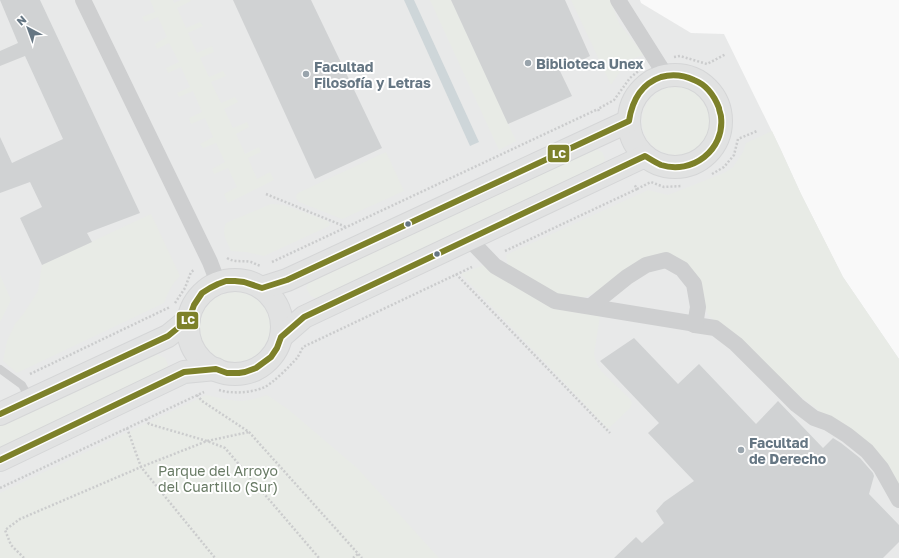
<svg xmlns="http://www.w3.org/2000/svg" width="899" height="558" font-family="'Golos Text',sans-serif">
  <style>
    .built { fill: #e8e9e9 }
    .green { fill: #e8ebe6 }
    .water { fill: #ced6d9 }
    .building { fill: #d0d2d3 }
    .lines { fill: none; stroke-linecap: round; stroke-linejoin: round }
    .secondary-casing { stroke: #d5d6d7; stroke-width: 24 }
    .path { stroke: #cbcccd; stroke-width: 2.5; stroke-dasharray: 2 2; stroke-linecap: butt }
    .service { stroke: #cecfd0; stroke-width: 8 }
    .minor { stroke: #cecfd0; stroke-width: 16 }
    .secondary { stroke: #e1e2e2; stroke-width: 22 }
    .bus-1-casing { stroke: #fff; stroke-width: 9 }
    .bus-1 { stroke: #7d812a; stroke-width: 6 }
    .poi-dot { fill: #99a4ac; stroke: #fff; stroke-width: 1.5 }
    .bus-dot { fill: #657683; stroke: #fff; stroke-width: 1.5 }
    .labels { text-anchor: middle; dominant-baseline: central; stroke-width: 4; stroke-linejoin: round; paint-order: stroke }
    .poi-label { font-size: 14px; font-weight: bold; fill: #657683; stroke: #fff; text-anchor: start }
    .park-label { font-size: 14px; fill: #687a64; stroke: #fff }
    .line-badge { stroke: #fff; stroke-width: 1.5 }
    .badge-label { font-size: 11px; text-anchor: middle; font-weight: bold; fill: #fff }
  </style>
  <rect width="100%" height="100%" fill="#f9f9f9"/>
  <polygon class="built" points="0,0 640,0 641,3 691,33 724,34 781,150 801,194 843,277 899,359 899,558 0,558"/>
  <g class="green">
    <polygon points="150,0 173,0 174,3 181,0 190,0 191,1 177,8 186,28 200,22 203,26 188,33 197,53 212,46 214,52 200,58 209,77 223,71 226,76 211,82 221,103 235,97 238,102 224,109 233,128 247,122 249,127 236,134 245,154 259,147 261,152 248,158 257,179 270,172 274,180 228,203 224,194 237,187 228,168 214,174 212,169 225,162 216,143 203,148 200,144 213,137 205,118 191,124 189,118 202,112 193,91 179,97 177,93 190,87 181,67 168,73 166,68 179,62 169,43 157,49 155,44 167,37 158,17 145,22 142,17 155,12"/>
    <polygon points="430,0 451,0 516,141 499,150"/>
    <polygon points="571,0 610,0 619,23 644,55 628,60 611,85"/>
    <circle cx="676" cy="121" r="34"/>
    <polygon points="772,131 801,194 843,277 899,359 899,491 844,431 779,379 709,316 705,308 673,258 585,297 573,298 554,293 508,266 506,255 648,190 668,195 724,173 733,167 743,152 746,143"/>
    <polygon points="591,147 602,152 605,159 602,166 319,300 311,296 306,288 310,281"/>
    <polygon points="386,152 404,191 342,219 299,202 296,198 297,194 300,192"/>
    <path d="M271 204 284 205 328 221 330 224 329 226 264 256 246 252 231 251C227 241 221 234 226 223Z"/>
    <path d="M151 214 180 276C172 284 168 292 164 303L17 373 3 361 7 341 15 324 24 313 38 291 42 265Z"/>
    <polygon points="484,265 552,306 573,312 600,316 594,354 596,362 601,371 630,399 632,403 630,408 608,429 461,274"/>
    <polygon points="0,275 11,300 0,322"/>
    <circle cx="235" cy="327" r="35"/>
    <polygon points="154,353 165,358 168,365 165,372 0,449 0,425"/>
    <path d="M206 395C217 397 230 401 242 401 250 400 259 398 267 395L289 410 357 468 439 558H0V493Z"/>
  </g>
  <polygon class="water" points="404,0 414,0 479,142 470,146"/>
  <g class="building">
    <polygon points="0,0 40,0 140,213 87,233 92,242 42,265 20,218 42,207 30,182 0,193 0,137 12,163 63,139 25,56 0,66 0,51 18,43"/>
    <polygon points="233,0 311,0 382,148 315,179"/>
    <polygon points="451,0 565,0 590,56 560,71 572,96 508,124"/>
    <polygon points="634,338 678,384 699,364 756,424 778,401 823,448 833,438 841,443 860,458 873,473 874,476 869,494 899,525 899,542 883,558 614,558 636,537 642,543 664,523 656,511 664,502 694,481 648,433 659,423 600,361"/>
  </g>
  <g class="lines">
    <g class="secondary-casing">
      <g id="secondary">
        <circle cx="675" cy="121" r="46"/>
        <circle cx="235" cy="327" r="47"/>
        <polyline points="262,288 287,280 629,121"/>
        <polyline points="281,337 304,317 645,156"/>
        <polyline points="0,414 168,336 189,319"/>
        <polyline points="0,460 184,372 216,369"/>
      </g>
    </g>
    <g class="path">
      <polyline points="674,57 680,56 707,64 726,54"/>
      <polyline points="599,111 598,109 614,100 630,78 642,68"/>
      <polyline points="712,174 724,167 734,155 738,139 757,131"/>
      <polyline points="637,189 651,182 664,187 681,186"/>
      <polyline points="266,194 346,227"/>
      <polyline points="505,251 637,189 634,184"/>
      <path d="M227 258C235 263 242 260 251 262 254 263 257 265 261 266"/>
      <polyline points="272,262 598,109"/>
      <polyline points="456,274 610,433"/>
      <polyline points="175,303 185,288 191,272 194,270"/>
      <polyline points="30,374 170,307"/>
      <path d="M219 390C233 394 251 393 265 387 273 383 291 365 297 358 299 355 301 351 303 347L472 267"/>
      <polyline points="197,395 202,401 249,432 362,558"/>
      <polyline points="146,419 149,424 207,441 225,448 319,558"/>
      <polyline points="127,428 141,467 215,558"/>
      <polyline points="0,488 204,392"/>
      <polyline points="24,558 11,545 5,530 20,519 141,467 207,441 249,432"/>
      <polyline points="353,558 358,554"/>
    </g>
    <polyline class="service" points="0,369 22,385 30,399"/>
    <g class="minor">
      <polyline points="83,0 210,262 218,283"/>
      <polyline points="618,0 666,76"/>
      <polyline points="469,239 495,266 555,301 690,323 695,325 715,328 736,344 797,405 814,418 828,423 847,435 867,451 881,468 899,500"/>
      <polyline points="591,306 627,277 646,265 666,260 682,269 694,284 698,307 695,325"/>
    </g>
    <use href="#secondary" class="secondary"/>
    <g class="bus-1-casing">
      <path id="bus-1" d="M0 414 168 336 189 319 194 305 202 293 210 288 218 284 226 281H235L244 282 262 288 287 280 629 121C632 101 641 84 661 77 672 74 683 75 694 80 707 85 714 95 719 108 719 111 721 114 721 117 725 150 692 175 661 165 656 163 650 159 645 156L304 317 281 337 277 348 271 357 256 368 245 372 239 373H227L216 369 184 372 0 460"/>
    </g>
    <use href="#bus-1" class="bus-1"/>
  </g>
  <g class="poi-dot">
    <circle cx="528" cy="63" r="4"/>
    <circle cx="306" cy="74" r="4"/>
    <circle cx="741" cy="450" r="4"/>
  </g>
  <g class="bus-dot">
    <circle cx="408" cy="224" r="3.5"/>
    <circle cx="437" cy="254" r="3.5"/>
  </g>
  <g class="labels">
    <g class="poi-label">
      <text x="536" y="63">Biblioteca Unex</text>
      <text x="314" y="66">Facultad<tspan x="314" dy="16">Filosofía y Letras</tspan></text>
      <text x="749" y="442">Facultad<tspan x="749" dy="16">de Derecho</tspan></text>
    </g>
    <g class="park-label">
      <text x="218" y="470">Parque del Arroyo<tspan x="218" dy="16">del Cuartillo (Sur)</tspan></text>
    </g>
  </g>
  <g class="line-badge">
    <rect x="547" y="144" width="23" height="19" rx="4" fill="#7d812a"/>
    <rect x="176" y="311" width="23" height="19" rx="4" fill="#7d812a"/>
  </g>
  <g class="badge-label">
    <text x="559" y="158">LC</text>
    <text x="188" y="324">LC</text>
  </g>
  <g transform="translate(28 28) rotate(319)" stroke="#ffffff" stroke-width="3" paint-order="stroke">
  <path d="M0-3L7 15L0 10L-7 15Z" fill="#657683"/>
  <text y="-6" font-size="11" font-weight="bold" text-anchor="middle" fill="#657683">N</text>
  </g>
</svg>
